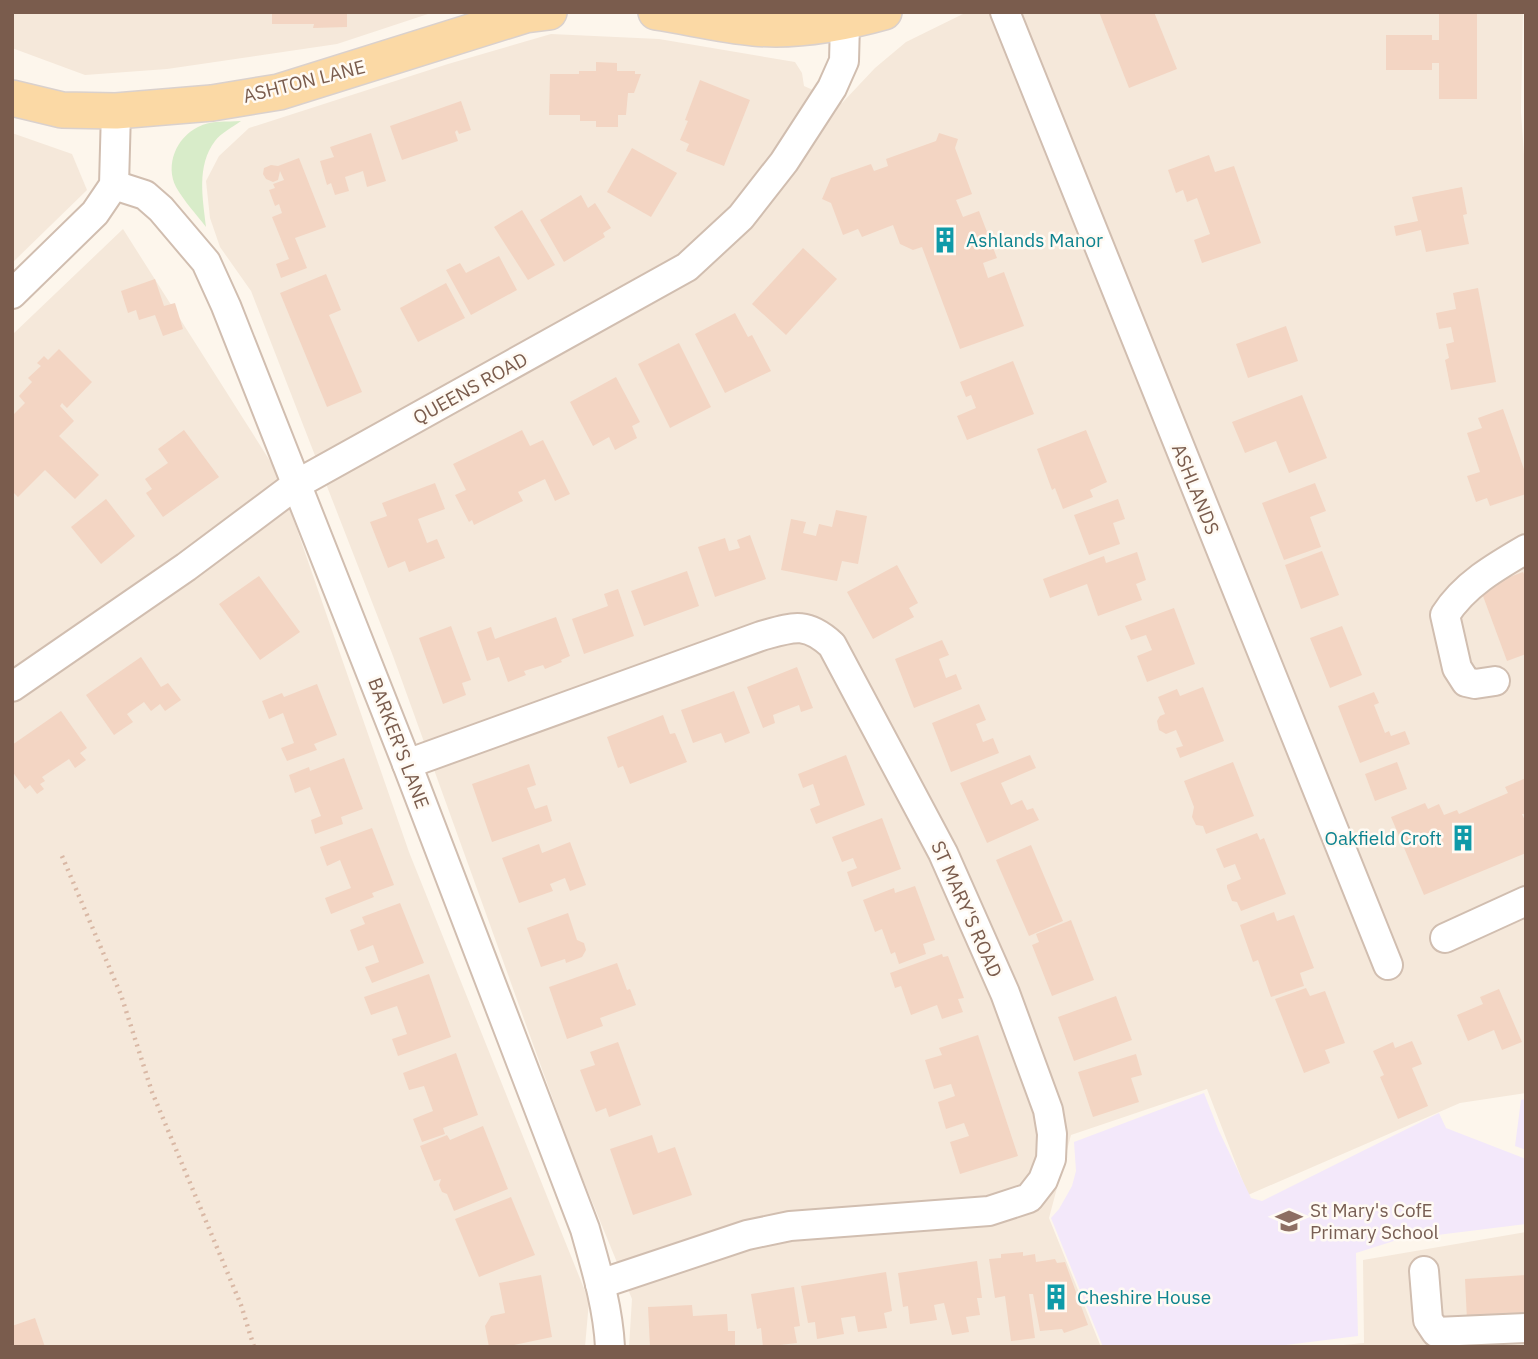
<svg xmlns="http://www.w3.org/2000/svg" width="1538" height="1359" font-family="'IBM Plex Sans',sans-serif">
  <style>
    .residential { fill: #f5e8da }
    .education { fill: #f3e8fa }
    .green { fill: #d8ecc9 }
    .building { fill: #f3d5c3 }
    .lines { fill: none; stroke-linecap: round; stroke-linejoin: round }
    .minor-casing { stroke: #d1beb0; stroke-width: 32 }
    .major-casing { stroke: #dad1cd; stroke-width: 38 }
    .path { stroke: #d9b8a5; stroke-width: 4.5; stroke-dasharray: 2 5; stroke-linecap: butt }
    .minor { stroke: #fff; stroke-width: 28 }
    .major { stroke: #fbd9a5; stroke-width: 35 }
    .labels { text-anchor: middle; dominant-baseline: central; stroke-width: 5; stroke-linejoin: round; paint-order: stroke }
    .street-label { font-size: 19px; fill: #7a5c4d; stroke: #fffaf3 }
    .culture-label { font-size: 19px; fill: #0d838f; stroke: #fffaf3; text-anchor: start }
    .education-label { font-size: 19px; fill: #785e54; stroke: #fffaf3; text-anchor: start }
  </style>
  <rect width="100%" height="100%" fill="#fdf6ec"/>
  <g class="residential">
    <polygon points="12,12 434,12 337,44 167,69 85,75 12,48"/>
    <polygon points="967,12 1523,12 1521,112 1526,184 1526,1093 1460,1103 1248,1195 1207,1089 1071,1135 1049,1218 1101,1347 629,1347 632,1299 573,1155 393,656 251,291 220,247 210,218 206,181 219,156 249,128 448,64 551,34 659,39 795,62 802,73 804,86 842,103 875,68 906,42"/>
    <polygon points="12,133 72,154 87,190 12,263"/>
    <polygon points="123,229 277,472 409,852 589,1301 585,1347 12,1347 12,335"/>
    <polygon points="1526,1232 1526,1347 1323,1347 1364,1343 1363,1260"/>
  </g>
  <g class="education">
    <polygon points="1204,1093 1219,1131 1251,1198 1262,1201 1439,1113 1446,1128 1526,1159 1526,1224 1397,1240 1356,1253 1358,1336 1269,1347 1103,1347 1051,1218 1059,1209 1072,1186 1076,1171 1074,1142"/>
    <polygon points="1526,1099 1526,1150 1515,1146 1521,1100"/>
  </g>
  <path class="green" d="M241 121C233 127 221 133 215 141 196 166 203 199 206 227 196 214 184 201 176 187 165 165 176 138 198 127 211 120 227 122 241 121Z"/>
  <g class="building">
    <polygon points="272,12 347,12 347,27 313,28 314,24 272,24"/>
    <polygon points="1099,12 1154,12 1177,69 1129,88"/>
    <polygon points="1439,12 1477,12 1477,99 1439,99 1439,63 1432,63 1432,70 1386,70 1386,35 1432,35 1432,40 1439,40"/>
    <polygon points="596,62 617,63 617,71 635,71 635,74 641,74 634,93 628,93 626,115 618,115 618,127 596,127 596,121 580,121 580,115 549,115 550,74 579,74 579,71 596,71"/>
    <polygon points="700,80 750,100 724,166 686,151 689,144 680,140 688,121 685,120"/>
    <polygon points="461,101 471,130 459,134 457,130 455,132 458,141 402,160 390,126"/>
    <polygon points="371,133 386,181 367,187 363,171 345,177 349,191 335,195 331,183 327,185 320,161 334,157 330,147"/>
    <polygon points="939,133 958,139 955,148 972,194 956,200 963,217 979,211 997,258 983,263 988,278 1004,272 1024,326 960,349 922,247 913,250 900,244 893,225 862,237 858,229 843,235 831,203 822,199 831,178 871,164 874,171 888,166 886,159 936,141"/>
    <polygon points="632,148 677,173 651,217 607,192"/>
    <polygon points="1209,155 1215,172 1234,166 1261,243 1202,263 1194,240 1210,234 1197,198 1187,202 1183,190 1176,193 1168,170"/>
    <polygon points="299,158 326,227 295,238 307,268 281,278 276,264 289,259 272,217 282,213 279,204 275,206 269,190 275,188 273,184 284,180 280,171 278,180 273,182 266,179 263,174 264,168 271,165 278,166"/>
    <polygon points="1462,187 1467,214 1463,215 1469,244 1426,252 1421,230 1396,236 1394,226 1418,221 1412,197"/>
    <polygon points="581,195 588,208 595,203 611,228 603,233 605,237 564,262 540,220"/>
    <polygon points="522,210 555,265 528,280 494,227"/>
    <polygon points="803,248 837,279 786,335 752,304"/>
    <polygon points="499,256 517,290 471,315 446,270 460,263 466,273"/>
    <polygon points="326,274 341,310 329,315 362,392 327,407 280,293"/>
    <polygon points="155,279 164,306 175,303 183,329 163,336 155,315 139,320 136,310 128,313 121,291"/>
    <polygon points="446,283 465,318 418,342 400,308"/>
    <polygon points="1478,288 1496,382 1451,390 1445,360 1449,358 1446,344 1454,342 1451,327 1439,329 1436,313 1456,309 1453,293"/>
    <polygon points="735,313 748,337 752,335 771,371 725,393 695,334"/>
    <polygon points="1286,326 1298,361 1248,378 1236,344"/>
    <polygon points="679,343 711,407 670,428 638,364"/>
    <polygon points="59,349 92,382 67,408 62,403 60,406 74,421 59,436 99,475 75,499 45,470 18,497 12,491 12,416 25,403 19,396 32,382 28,378 41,366 37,363 44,356 48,360"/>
    <polygon points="1013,361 1034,414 967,440 957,416 976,408 971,395 966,397 960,382"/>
    <polygon points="616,377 640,422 632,426 637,438 615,450 609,437 593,446 570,402"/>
    <polygon points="1302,395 1327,458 1289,473 1276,441 1245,453 1232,422"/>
    <polygon points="1503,409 1526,475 1526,494 1490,506 1487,498 1476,502 1467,476 1480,472 1467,433 1482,428 1478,418"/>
    <polygon points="184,430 219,477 163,517 146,493 152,489 145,479 168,463 158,449"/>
    <polygon points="522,430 530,446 543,440 570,494 555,501 545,479 518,492 523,501 474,525 472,520 469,522 455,495 466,490 453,464"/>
    <polygon points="1086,430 1107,482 1090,490 1093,497 1063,509 1055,488 1052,490 1037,449"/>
    <polygon points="435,483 445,509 418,519 427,543 437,539 445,558 409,572 405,561 388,568 370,522 387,516 382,503"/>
    <polygon points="1315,483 1326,511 1310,517 1321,547 1284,560 1262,503"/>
    <polygon points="106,499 135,536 101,564 71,527"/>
    <polygon points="1118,499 1125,519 1113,523 1120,544 1089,555 1074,515"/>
    <polygon points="836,510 867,516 858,564 842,561 837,581 781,570 791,519 806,522 803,533 816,536 819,524 832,527"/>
    <polygon points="750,535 766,579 715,597 698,547 725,538 729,551 740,548 737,540"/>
    <polygon points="1322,551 1339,595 1301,609 1285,565"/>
    <polygon points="1137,552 1146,580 1136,584 1142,600 1098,616 1087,584 1050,598 1043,579 1104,556 1106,563"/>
    <polygon points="897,565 918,603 909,608 914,617 873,639 847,592"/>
    <polygon points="687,571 699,606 644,626 631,591"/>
    <polygon points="1523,572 1526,579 1526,654 1507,661 1480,588"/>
    <polygon points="259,576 300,632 260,660 219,604"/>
    <polygon points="618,589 634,636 584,654 572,619 608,606 604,594"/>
    <polygon points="1174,608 1195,664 1147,682 1137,656 1152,650 1146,635 1131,640 1125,626"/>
    <polygon points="556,617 570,656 561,660 562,662 545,669 543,665 524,671 526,675 508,682 499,657 487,661 477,632 491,627 495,639"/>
    <polygon points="451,626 471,680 462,683 466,695 443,704 419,638"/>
    <polygon points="1342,626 1362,675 1330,688 1310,638"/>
    <polygon points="942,640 949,655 939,659 946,678 956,674 962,689 914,708 895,659"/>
    <polygon points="141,657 161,687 168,683 181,700 165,711 160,704 151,711 144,702 127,714 133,722 114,735 86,695"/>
    <polygon points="797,667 813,708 801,712 799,705 773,715 775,723 763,728 747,687"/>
    <polygon points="317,684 337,735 314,744 317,750 287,761 281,748 294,743 283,713 269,719 262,701 282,693 284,697"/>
    <polygon points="1203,687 1224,741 1180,758 1176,748 1183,746 1176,730 1166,734 1159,730 1157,721 1160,716 1165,714 1158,697 1177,689 1180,696"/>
    <polygon points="734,691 750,733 725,743 721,733 693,743 681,710"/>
    <polygon points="1374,692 1379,703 1374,705 1385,733 1389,731 1391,736 1405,731 1410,744 1360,763 1338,706"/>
    <polygon points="979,704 986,720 976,724 983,742 993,738 999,753 951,772 932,723"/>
    <polygon points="61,711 87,748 80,753 86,760 75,768 69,759 42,777 45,781 40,784 44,789 37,794 30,785 25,789 12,771 12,745"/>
    <polygon points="663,715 670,734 675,733 687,762 630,784 623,766 618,768 607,737"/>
    <polygon points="846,755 865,805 816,824 810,809 820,805 813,784 803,788 798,774"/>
    <polygon points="1030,755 1036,768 1001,783 1011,805 1022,800 1027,810 1033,808 1039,820 987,843 960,783"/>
    <polygon points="344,758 363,809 341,817 343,824 315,834 311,820 321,816 310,787 295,793 289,775 309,767 310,771"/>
    <polygon points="1233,762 1254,816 1206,834 1203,826 1196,825 1192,817 1194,807 1184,781"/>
    <polygon points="1397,762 1407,789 1375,801 1365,774"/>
    <polygon points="529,764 536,785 527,788 535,809 547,805 552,821 492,842 472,784"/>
    <polygon points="1526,778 1526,814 1522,814 1526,823 1526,853 1424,895 1391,817 1425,803 1428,809 1439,804 1444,815 1457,810 1459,814 1508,793 1505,787"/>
    <polygon points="882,818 901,869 852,887 847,872 857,868 853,858 842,862 832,837"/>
    <polygon points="372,828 394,885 372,893 374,897 331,914 325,898 351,888 340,860 327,866 320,847"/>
    <polygon points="1257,833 1260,840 1264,838 1286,894 1241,911 1237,902 1232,901 1227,888 1227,885 1241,879 1235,864 1224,868 1216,849"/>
    <polygon points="570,842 586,885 570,891 565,878 550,884 553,891 519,903 502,858 539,844 542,853"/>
    <polygon points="1031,845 1063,921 1029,936 996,860"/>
    <polygon points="915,886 935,940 923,944 926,954 899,964 895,952 891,954 882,929 875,932 863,900 894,888 895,893"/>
    <polygon points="400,903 424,963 372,983 365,967 379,962 373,945 358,951 350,930 365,924 362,917"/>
    <polygon points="1274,912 1277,921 1294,915 1314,968 1300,973 1304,986 1271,997 1258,960 1253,962 1240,925"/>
    <polygon points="568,913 577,940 584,943 586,950 582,957 566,963 565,959 541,967 527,928"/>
    <polygon points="1071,920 1094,980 1052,996 1032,945 1039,942 1036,934"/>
    <polygon points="942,954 943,957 948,956 964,998 958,999 963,1012 942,1019 937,1005 911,1015 901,986 895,988 890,973"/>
    <polygon points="617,963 627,990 630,989 636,1005 600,1018 603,1026 567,1039 549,987"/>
    <polygon points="429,974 451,1037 398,1056 392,1039 407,1034 397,1006 371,1015 364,997"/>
    <polygon points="1306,988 1310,996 1325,991 1345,1043 1325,1050 1330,1063 1304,1073 1275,999"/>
    <polygon points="1499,989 1522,1042 1502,1050 1494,1030 1468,1041 1457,1015 1483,1004 1480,997"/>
    <polygon points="1116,996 1132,1040 1074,1061 1058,1017"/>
    <polygon points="978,1035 1018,1156 960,1174 950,1142 969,1136 964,1123 946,1129 938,1102 955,1096 951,1084 934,1089 925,1060 942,1055 939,1048"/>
    <polygon points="1412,1041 1422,1064 1412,1068 1428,1106 1398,1119 1380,1077 1384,1075 1373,1051 1393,1042 1395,1048"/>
    <polygon points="618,1042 641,1105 609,1117 606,1108 596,1112 580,1070 595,1065 590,1052"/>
    <polygon points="456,1053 478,1115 443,1128 445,1134 422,1142 413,1119 433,1111 424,1086 409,1090 403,1073"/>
    <polygon points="1136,1054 1142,1075 1131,1078 1139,1102 1093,1117 1078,1072"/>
    <polygon points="483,1126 508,1189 454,1211 447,1194 442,1192 439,1185 441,1179 434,1181 420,1146 447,1135 450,1140"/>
    <polygon points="652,1135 658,1153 675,1147 692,1195 633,1215 610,1149"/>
    <polygon points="511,1197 535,1255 479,1277 455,1219"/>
    <polygon points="1023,1252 1023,1256 1035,1254 1036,1262 1055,1259 1057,1263 1065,1262 1088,1325 1064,1333 1062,1329 1040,1331 1033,1294 1029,1294 1035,1338 1011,1341 1005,1296 995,1298 989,1259 1001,1258 1001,1254"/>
    <polygon points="977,1261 982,1298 977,1298 980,1315 966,1317 969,1332 952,1335 944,1303 934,1305 937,1320 910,1324 908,1306 903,1307 898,1273"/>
    <polygon points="886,1272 892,1311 884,1313 887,1328 858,1332 855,1316 841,1318 844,1334 817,1339 815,1322 808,1323 801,1286"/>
    <polygon points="541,1275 552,1337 504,1347 489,1347 485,1326 491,1316 505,1313 499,1283"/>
    <polygon points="1526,1275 1526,1317 1467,1320 1465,1279"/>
    <polygon points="794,1287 800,1326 794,1327 797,1343 763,1347 761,1328 757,1329 751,1294"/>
    <polygon points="692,1305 693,1316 727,1314 728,1331 735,1331 735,1347 650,1347 648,1307"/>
    <polygon points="35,1318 45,1347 12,1347 12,1326"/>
  </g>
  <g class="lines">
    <g class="minor-casing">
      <g id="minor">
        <polyline points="1005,12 1388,965"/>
        <path d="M114 185 145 195 161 209 206 262 226 306 407 764 585 1229C596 1268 608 1307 610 1347"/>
        <polyline points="12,294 95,213 114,185 116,111"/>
        <path d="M1495 681 1475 684 1466 682 1457 668 1445 615C1464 585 1495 567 1526 549"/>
        <polyline points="12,687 186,567 297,484 687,267 741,217 784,162 832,88 844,61 845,23"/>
        <path d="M407 764 761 636C793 627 806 621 832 645L943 853 1005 993 1048 1110 1052 1134 1051 1159 1043 1180 1029 1198 989 1211 790 1226 747 1235 600 1284"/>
        <polyline points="1445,938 1526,901"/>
        <polyline points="1424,1271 1428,1320 1436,1332 1526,1328"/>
      </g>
    </g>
    <g class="major-casing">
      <g id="major">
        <path d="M656 12C689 17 721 25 754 28 798 32 841 24 884 12"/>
        <polyline points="12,98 62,110 116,111 212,103 279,92 525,15 549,12"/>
      </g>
    </g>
    <polyline class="path" points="62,856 121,995 152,1092 241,1305 254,1347"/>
    <use href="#minor" class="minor"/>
    <use href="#major" class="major"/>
  </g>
  <defs>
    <g id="building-bare" transform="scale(2.1)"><path d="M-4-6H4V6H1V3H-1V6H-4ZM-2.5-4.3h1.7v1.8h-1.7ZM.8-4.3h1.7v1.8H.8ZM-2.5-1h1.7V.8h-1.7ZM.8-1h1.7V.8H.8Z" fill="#0f9aa8" stroke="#fffaf3" stroke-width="2.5" paint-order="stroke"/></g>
    <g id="school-bare" transform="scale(2.1)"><path d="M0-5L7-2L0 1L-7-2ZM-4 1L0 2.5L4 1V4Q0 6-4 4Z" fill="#8d6e63" stroke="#fffaf3" stroke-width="2.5" paint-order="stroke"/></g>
  </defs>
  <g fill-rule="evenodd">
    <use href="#building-bare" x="945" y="240"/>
    <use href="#building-bare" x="1463" y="838"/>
    <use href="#school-bare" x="1289" y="1221"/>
    <use href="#building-bare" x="1056" y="1297"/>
  </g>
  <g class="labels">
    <g class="street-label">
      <text transform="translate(304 81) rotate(-14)">ASHTON LANE</text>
      <text transform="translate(470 388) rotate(-29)">QUEENS ROAD</text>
      <text transform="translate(1196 489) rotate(68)">ASHLANDS</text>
      <text transform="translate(399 743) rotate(69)">BARKER'S LANE</text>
      <text transform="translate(967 909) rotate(66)">ST MARY'S ROAD</text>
    </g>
    <g class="culture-label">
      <text x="966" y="240">Ashlands Manor</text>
      <text x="1442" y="838" text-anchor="end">Oakfield Croft</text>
      <text x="1077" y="1297">Cheshire House</text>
    </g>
    <g class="education-label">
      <text x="1310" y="1210">St Mary's CofE<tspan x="1310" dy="22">Primary School</tspan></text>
    </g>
  </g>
  <rect width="1538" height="1359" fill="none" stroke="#7a5c4d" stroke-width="28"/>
</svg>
